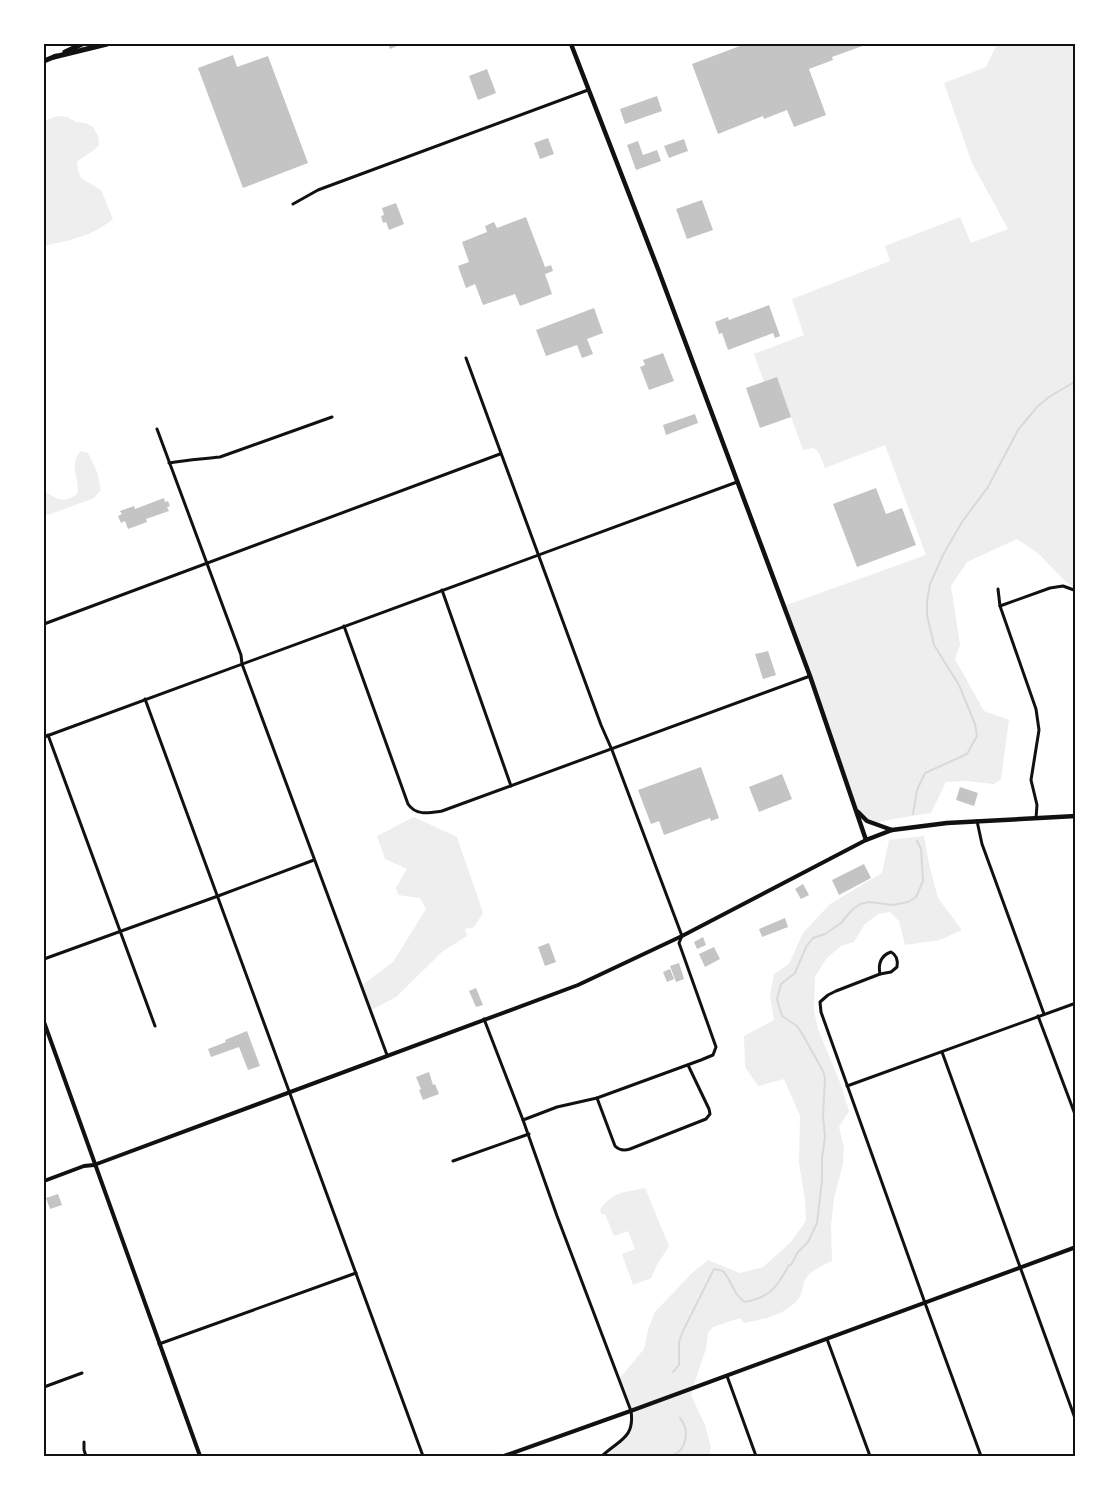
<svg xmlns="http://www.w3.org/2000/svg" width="1119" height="1500" font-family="Cabin,sans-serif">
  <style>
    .green { fill: #eee }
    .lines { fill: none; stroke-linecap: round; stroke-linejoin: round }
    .stream { stroke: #d9d9d9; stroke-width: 2 }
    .building { fill: #c4c4c4 }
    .minor { stroke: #111; stroke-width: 3 }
    .tertiary { stroke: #111; stroke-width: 4 }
    .secondary { stroke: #111; stroke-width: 4.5 }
    .primary { stroke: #111; stroke-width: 5 }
    .neatline { fill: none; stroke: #111; stroke-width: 2 }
  </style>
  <rect width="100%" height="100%" fill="#fff"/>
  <g class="green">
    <polygon points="997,44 1075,44 1075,589 1061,577 1038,553 1017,539 967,562 951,586 960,645 955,659 984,711 1009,720 1001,779 994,784 967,781 946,782 931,813 893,819 876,823 867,821 856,809 784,606 926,555 885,445 825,468 819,453 814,448 803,450 777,378 764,382 754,354 804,335 792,299 890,261 885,246 960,217 971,243 1008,229 972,163 944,83 986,67"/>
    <path d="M57 116 67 117 76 122 86 123 93 127 98 136 99 145C94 152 84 155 77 162L78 171 81 178 101 190 113 219C91 237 71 240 44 246V121Z"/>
    <path d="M81 451 88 453 97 472 101 490 94 498 51 514 44 515V491C57 499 63 504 77 494 81 477 67 466 81 451Z"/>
    <polygon points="414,817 457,837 483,913 474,927 465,929 467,936 443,951 396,997 371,1010 362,985 393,962 426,909 420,898 398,895 396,888 407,869 385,859 377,836"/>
    <path d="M924 836 929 864 938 898 962 930 940 940 905 945 899 921 890 912 878 914 864 925 854 942 841 946 826 959 815 977 814 1011 818 1029 841 1085 849 1111 839 1127 844 1148 843 1164 834 1198 831 1225 832 1261C824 1265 809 1271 805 1280 802 1285 803 1292 799 1298 786 1315 764 1319 744 1323L740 1318 713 1327 708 1333 706 1349 698 1372 691 1395 705 1425 711 1447 709 1456H602L626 1436 633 1421 619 1379 644 1349 648 1330 655 1312 692 1273 708 1260 740 1273 763 1267 790 1243 806 1221 805 1200 799 1163 800 1116 784 1079 758 1086 745 1067 744 1036 774 1020 770 996 774 974 789 964 803 933 830 904 882 873 889 840Z"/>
    <path d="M645 1188 669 1246 657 1265 651 1278 633 1285 622 1254 635 1249 628 1231 614 1236 605 1214 602 1215 600 1210C611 1192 626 1192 645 1188Z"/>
  </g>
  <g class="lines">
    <g class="stream">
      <polyline points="913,814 917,790 925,773 967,754 977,736 975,724 959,685 934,645 927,615 927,601 930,584 944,553 962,522 988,487 1018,430 1037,407 1049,397 1076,381"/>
      <path d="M673 1372 679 1365V1342L683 1331 714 1269 723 1271 728 1278 736 1293 740 1298 745 1302C771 1297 777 1287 789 1265H791L798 1252 808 1242 817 1223 822 1180V1158L825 1137 823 1115 825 1078 823 1071 804 1037 797 1026 782 1016 777 999 781 984 795 973 806 947 813 938 825 934 841 923 852 910 860 904 869 902 893 905 908 902 916 897 923 881 921 849 917 841"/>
      <path d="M672 1456C687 1450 690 1430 680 1418"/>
    </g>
  </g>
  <g class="building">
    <polygon points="388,44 402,44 390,49"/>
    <polygon points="745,44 868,44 832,57 833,60 809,69 826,115 794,127 787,110 764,119 763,116 718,134 692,64"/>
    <polygon points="233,55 237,67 268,56 308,163 243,188 198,68"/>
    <polygon points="487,69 496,93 478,100 469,76"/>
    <polygon points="657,96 662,111 625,124 620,109"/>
    <polygon points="548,138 554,154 540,159 534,143"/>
    <polygon points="684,139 688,151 669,158 664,146"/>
    <polygon points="638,141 643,155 657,150 661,161 636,170 627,145"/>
    <polygon points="702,200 713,230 687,239 676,209"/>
    <polygon points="396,203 404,224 389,230 386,222 383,223 381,216 384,215 382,208"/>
    <polygon points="526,217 545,267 551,265 553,271 545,274 552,294 520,306 515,294 483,305 475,284 466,288 458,266 469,262 462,242 487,232 485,226 494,222 497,228"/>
    <polygon points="769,305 780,336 775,338 773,333 728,350 722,333 719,334 715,322 728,317 729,320"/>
    <polygon points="594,308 603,333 587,339 593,354 582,358 577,345 546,356 536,330"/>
    <polygon points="663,353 674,381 649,390 640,367 645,365 643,360"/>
    <polygon points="777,377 791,417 760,428 746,388"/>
    <polygon points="695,414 698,423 666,435 663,425"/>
    <polygon points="876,488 886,514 902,508 916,545 857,567 833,504"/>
    <polygon points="164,498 165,502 168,501 170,506 167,507 169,511 146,519 147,522 128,529 125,521 121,523 118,516 122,514 120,511 134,506 135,509"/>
    <polygon points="768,651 776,675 763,679 755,654"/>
    <polygon points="701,767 719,818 711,821 710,818 664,835 659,821 651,824 638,790"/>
    <polygon points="782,774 792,799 759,812 749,787"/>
    <polygon points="960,787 978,793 974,806 956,800"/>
    <polygon points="864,864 871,878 839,895 832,880"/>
    <polygon points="803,884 809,895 801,899 795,889"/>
    <polygon points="785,918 788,927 762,937 759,929"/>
    <polygon points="703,937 706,945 697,949 694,942"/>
    <polygon points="549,943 556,962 545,966 538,947"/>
    <polygon points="714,947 720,959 705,967 699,954"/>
    <polygon points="679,963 684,979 676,982 670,966"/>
    <polygon points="670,969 674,979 667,982 663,972"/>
    <polygon points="476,988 483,1005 476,1007 469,991"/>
    <polygon points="247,1031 260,1066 248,1070 239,1047 211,1057 208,1049 226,1042 225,1040"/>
    <polygon points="429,1072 433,1085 435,1084 439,1094 423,1100 419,1090 421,1089 416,1077"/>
    <polygon points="58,1194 62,1205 50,1209 46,1198"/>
  </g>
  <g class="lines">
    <g class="minor">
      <polyline points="293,204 318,190 588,90"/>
      <polyline points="466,358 601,725 612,750 682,936 679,943 716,1047 713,1055 701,1060 597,1098 557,1107 523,1120"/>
      <polyline points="157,429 241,655 242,664 387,1055"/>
      <path d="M169 463C186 460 203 459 220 457L332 417"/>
      <polyline points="998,589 1000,606 1036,709 1039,730 1031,780 1037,805 1036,818"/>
      <polyline points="442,590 511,786"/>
      <polyline points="1000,606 1050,588 1063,586 1074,590 1076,594"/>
      <polyline points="44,624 500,454"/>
      <path d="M344 626 408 804C416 816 429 813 442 811L810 676"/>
      <polyline points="145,699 423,1456"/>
      <polyline points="48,735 155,1026"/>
      <polyline points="44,737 737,482"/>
      <polyline points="977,821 982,844 1044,1014"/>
      <path d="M891 952C897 955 898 961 897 967L891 972 880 974C878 964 880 956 891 952Z"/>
      <polyline points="44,959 218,896 314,860"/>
      <polyline points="880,974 836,991 828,995 820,1002 821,1012 925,1303 981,1456"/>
      <polyline points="1038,1016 1076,1117"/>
      <path d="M484 1019 523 1120 557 1216 631 1411C635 1438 619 1440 602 1456"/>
      <polyline points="942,1052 1076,1421"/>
      <polyline points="847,1086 1076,1003"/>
      <path d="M597 1098 615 1146C619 1150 624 1151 630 1149L706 1119 710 1114 709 1109 688 1065"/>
      <polyline points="453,1161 529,1134"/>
      <polyline points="827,1339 870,1456"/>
      <polyline points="159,1344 356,1273"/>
      <polyline points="727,1376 756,1456"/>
      <polyline points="44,1387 82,1373"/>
      <polyline points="84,1442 84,1450 86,1456"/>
    </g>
    <g class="tertiary">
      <polyline points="44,1022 200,1456"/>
      <polyline points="44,1181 84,1166 94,1165 578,985 682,936 866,840"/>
      <polyline points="504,1456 636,1409 1076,1247"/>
    </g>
    <g class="secondary">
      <polyline points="571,44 658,269 810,676 866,840 892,830 947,823 1076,816"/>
      <polyline points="858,812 867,821 892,830"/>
    </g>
    <g class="primary">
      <polyline points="65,52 82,44"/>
      <polyline points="54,57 107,44"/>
      <polyline points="44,61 56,56"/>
    </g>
  </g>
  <rect width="1119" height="1500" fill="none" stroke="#ffffff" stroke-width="90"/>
  <rect x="45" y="45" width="1029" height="1410" class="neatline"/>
</svg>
